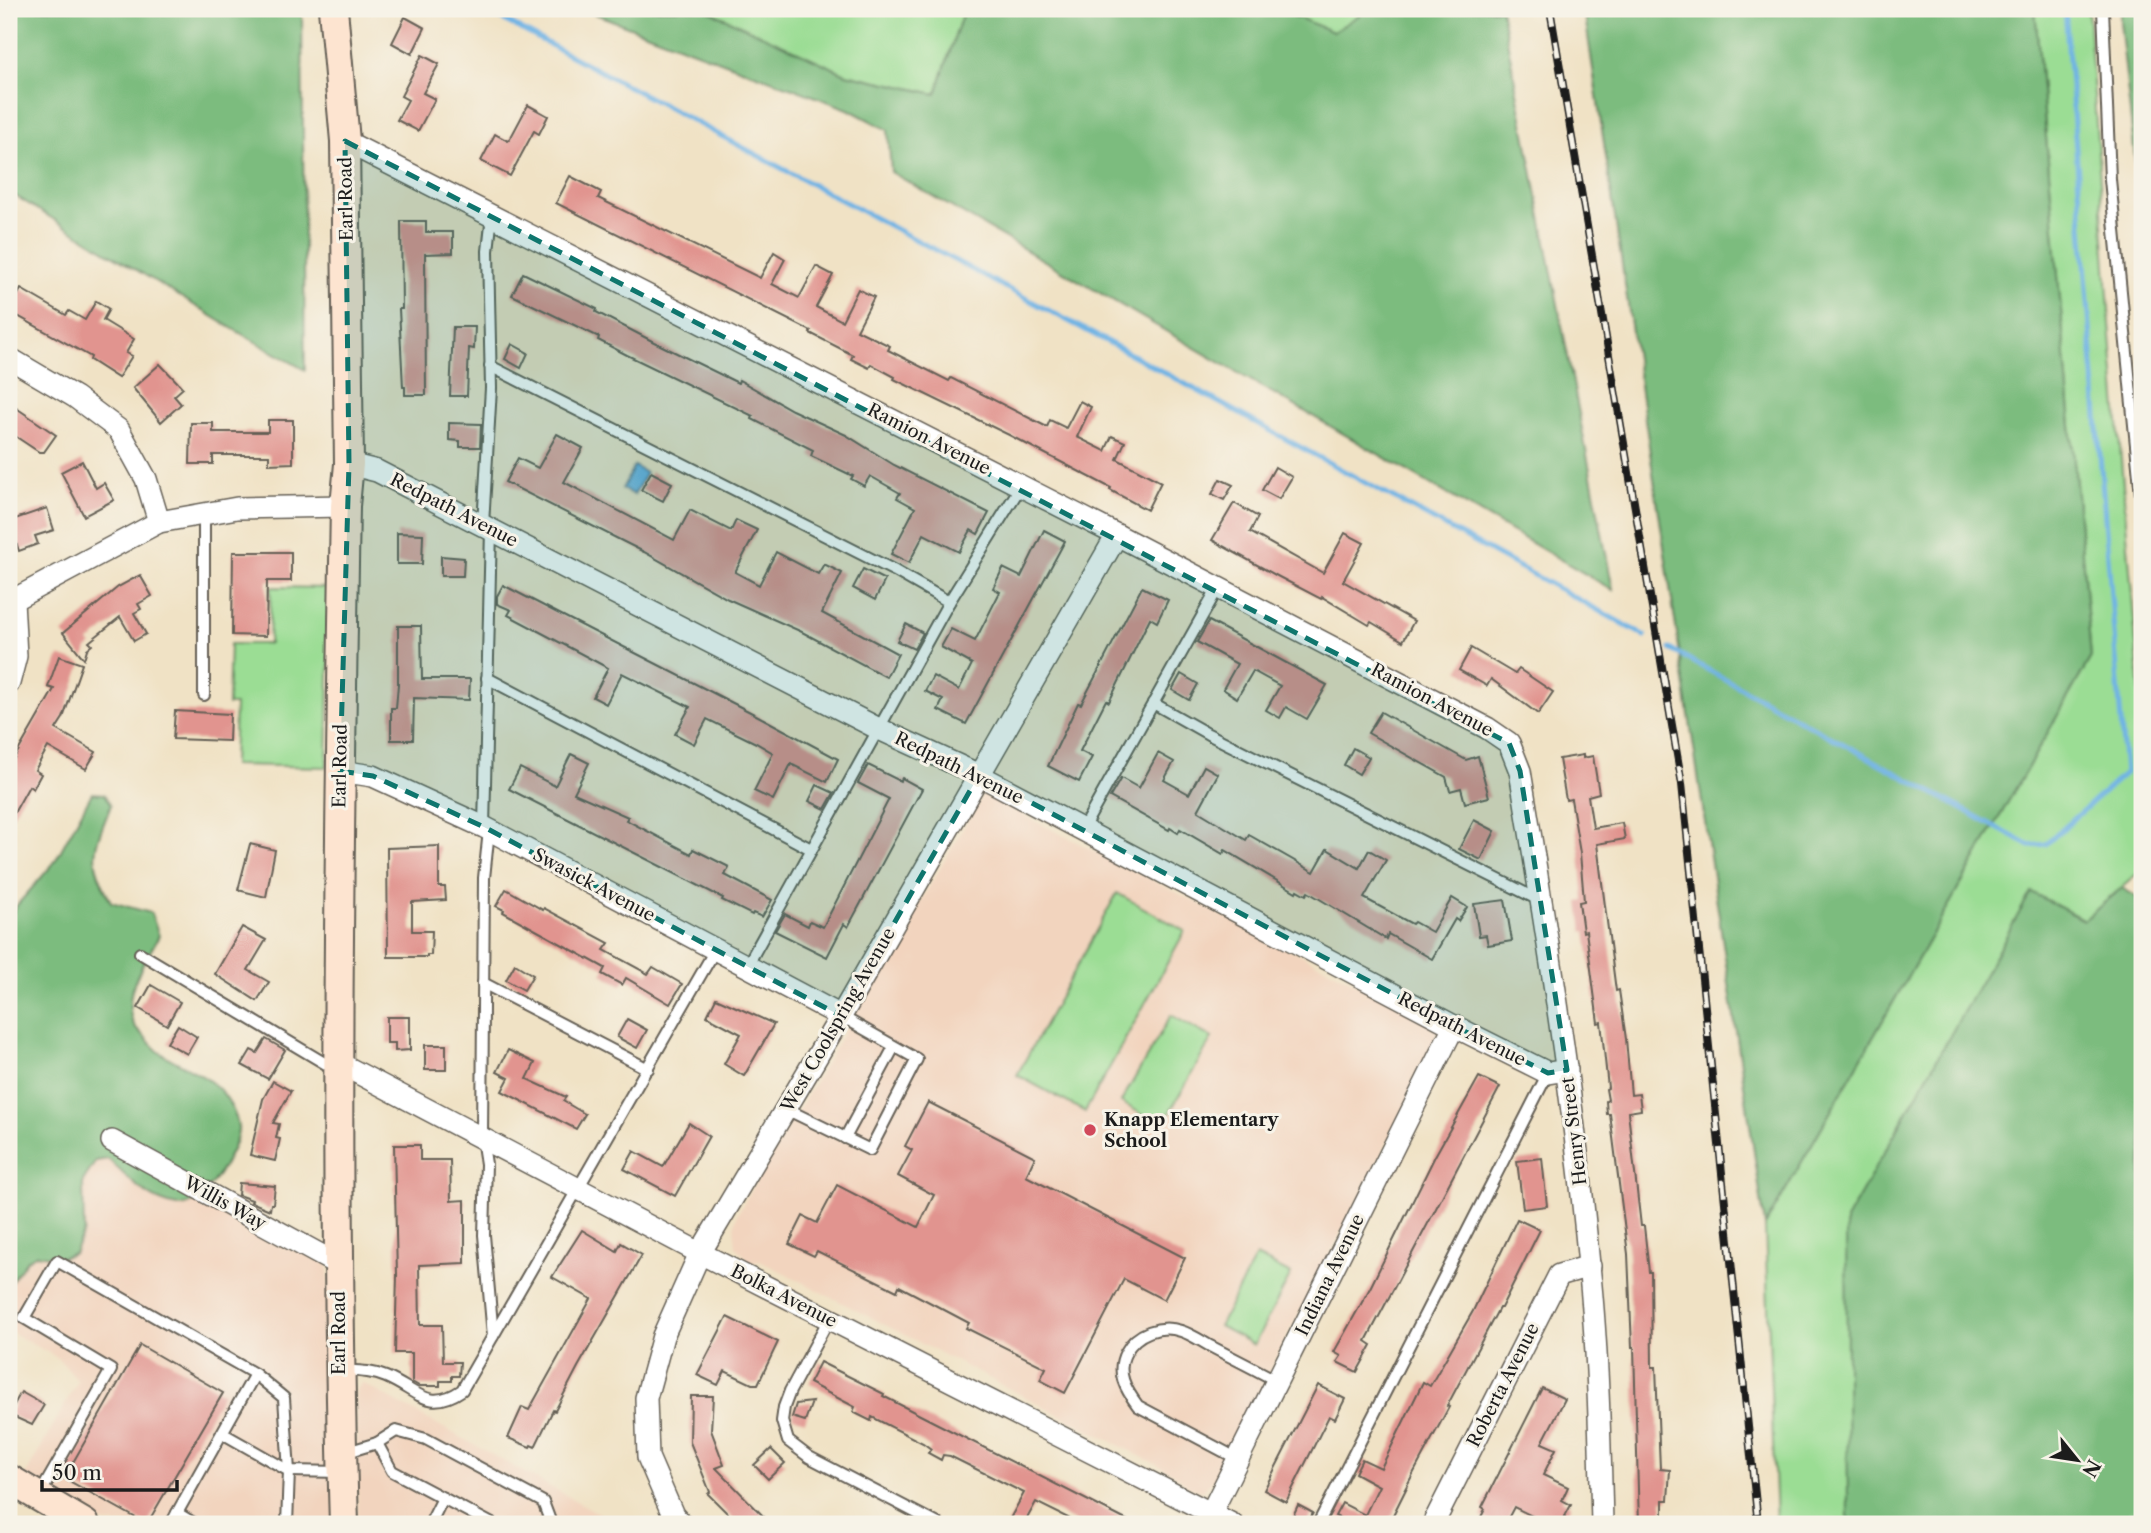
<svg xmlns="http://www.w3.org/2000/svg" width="2151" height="1533" font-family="'Libre Caslon Text',serif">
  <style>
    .built { fill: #f2d4be }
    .green { fill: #9bdd94; stroke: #5c7c58; stroke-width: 2 }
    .forest { fill: #7cbc7e; stroke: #4c6c4d; stroke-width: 2 }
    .water { fill: #6fb3e4; stroke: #466880; stroke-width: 2 }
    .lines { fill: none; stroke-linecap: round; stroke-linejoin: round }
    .stream { stroke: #6fb3e4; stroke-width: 5 }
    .building { fill: #e1948f }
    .lane-casing { stroke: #666157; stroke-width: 14 }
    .street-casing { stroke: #666157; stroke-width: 24 }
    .secondary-casing { stroke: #666157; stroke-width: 32 }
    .lane { stroke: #fff; stroke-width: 10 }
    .street { stroke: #fff; stroke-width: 21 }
    .secondary { stroke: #fde4d0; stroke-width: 28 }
    .rail-casing { stroke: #1c1c1c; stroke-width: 8 }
    .rail { stroke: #f7f3e8; stroke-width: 5; stroke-dasharray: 16; stroke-linecap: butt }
    .marked { fill: #0f766e; fill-opacity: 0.2; stroke: #0f766e; stroke-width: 5; stroke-dasharray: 14 9; stroke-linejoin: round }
    .poi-dot { fill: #d1495b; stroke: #f7f3e8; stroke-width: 2.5 }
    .labels { text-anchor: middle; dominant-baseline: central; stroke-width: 6; stroke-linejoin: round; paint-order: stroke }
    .street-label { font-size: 18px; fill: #1c1c1c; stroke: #f7f3e8 }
    .poi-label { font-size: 18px; font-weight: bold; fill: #1c1c1c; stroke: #f7f3e8; text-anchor: start }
  </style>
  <rect width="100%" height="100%" fill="#f7f3e8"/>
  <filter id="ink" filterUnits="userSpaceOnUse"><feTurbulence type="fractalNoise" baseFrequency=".0143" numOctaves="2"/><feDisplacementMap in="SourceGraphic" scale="14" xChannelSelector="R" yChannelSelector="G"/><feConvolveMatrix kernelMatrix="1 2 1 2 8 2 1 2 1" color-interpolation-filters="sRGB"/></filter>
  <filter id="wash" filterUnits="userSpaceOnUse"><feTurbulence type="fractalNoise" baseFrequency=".00686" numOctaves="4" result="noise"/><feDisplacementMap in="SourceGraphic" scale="28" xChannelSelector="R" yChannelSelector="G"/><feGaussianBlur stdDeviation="1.57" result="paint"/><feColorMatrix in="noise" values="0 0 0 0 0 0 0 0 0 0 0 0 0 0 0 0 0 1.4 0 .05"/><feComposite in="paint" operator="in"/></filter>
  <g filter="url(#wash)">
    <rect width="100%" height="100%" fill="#f0e2c5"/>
    <g class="built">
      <polygon points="983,795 1430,1020 1437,1031 1437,1046 1213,1480 1203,1491 1188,1486 1175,1474 759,1260 752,1264 736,1247 734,1227 738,1213"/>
      <polygon points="30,1101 328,1265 336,1524 106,1524 24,1478 78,1381 58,1358 9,1331 9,1157"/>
      <polygon points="362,1383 618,1524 358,1524 356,1390"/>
    </g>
    <g class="green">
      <polygon points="705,9 964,9 936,94 846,74"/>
      <polygon points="1277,9 1369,9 1333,32"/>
      <polygon points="2035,9 2088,9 2110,324 2142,718 2142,870 2084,920 2031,892 1849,1524 1776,1524 1765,1226 2091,657"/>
      <polygon points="271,587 331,588 327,767 233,765 235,705 228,705 230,644 269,644"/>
      <polygon points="1117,893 1185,931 1085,1112 1017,1075"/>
      <polygon points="1171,1015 1212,1038 1162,1126 1121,1102"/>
      <polygon points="1256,1256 1291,1274 1254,1345 1219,1326"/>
    </g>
    <g class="forest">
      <polygon points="9,9 302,9 305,370 233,329 9,192"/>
      <polygon points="582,9 705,9 846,74 936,94 964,9 1277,9 1333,32 1369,9 1501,9 1613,590 891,172 888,130 848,109"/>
      <polygon points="1584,9 2035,9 2091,657 1765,1226"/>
      <polygon points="2120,9 2142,9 2142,222 2120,22"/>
      <path d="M92 793 104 794 111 805C93 853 87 854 111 902L151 913 159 936C145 962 120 994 134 1025 136 1029 141 1033 145 1037 150 1043 156 1051 164 1055 187 1069 219 1079 231 1106 234 1112 239 1124 238 1131 235 1153 203 1208 178 1206 148 1202 128 1178 108 1159L96 1161 83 1181 84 1231 74 1253 61 1258 37 1254 27 1260 9 1285V919L17 905 54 863Z"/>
      <polygon points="2122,888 2142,900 2142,1524 1848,1524 1846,1220 2031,892 2084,920"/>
    </g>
    <polygon class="water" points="634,466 646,473 634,495 622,489"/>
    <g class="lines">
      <g class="stream">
        <polyline points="483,9 1136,357 1645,636"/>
        <polyline points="1670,649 2030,846 2046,844 2125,773 2065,9"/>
      </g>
    </g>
    <g id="blocks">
      <g class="building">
        <polygon points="405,17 425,28 412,54 392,43"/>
        <polygon points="422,55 439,64 423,93 435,99 418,131 397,120 408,100 401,96"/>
        <polygon points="528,105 548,116 539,134 534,131 510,176 481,161 495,134 508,141 510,139"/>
        <polygon points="570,176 601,192 598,198 760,278 774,252 785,259 772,284 799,298 816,266 833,275 816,307 842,321 858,289 874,297 857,330 890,346 888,350 949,381 951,378 1047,427 1050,420 1066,428 1080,401 1091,407 1077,437 1105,451 1112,436 1125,442 1117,459 1161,482 1147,510 1110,490 1111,488 1009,435 894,379 895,377 871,364 869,368 851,359 853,355 810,333 811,331 556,203"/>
        <polygon points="401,221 426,221 426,232 453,232 453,253 425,254 426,395 405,395 405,387 403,387 399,309 402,309"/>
        <polygon points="523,273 597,309 596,312 654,342 738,383 739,380 792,410 846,435 894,465 989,513 978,534 971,530 959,552 924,534 909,563 891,554 915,508 897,498 900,493 870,476 864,486 851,479 853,476 811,456 813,450 752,419 753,416 627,355 598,340 599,337 512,295"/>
        <polygon points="21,289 66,315 69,311 85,320 96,301 109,309 103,320 134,339 126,353 132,356 118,378 90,360 91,357 9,311"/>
        <polygon points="453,327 475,327 474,349 469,348 467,396 450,396"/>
        <polygon points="512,344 528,353 521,368 505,359"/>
        <polygon points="160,364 183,388 174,396 181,404 161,422 133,388"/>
        <polygon points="9,403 56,435 44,452 39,452 9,432"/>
        <polygon points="268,420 293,420 293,463 269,464 269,455 213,455 213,464 190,464 191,423 213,423 213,432 268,432"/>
        <polygon points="449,423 481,424 480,447 460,447 460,441 449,440"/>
        <polygon points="557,434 583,448 564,482 674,540 690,510 731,531 736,520 757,530 735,572 759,585 776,552 818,574 824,564 842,573 822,613 898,654 886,677 802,632 728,599 644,552 505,482 518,458 538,468"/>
        <polygon points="82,461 96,488 104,483 114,500 84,516 61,472"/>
        <polygon points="1275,467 1292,477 1279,499 1262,490"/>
        <polygon points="651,472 672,483 663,501 641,490"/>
        <polygon points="1220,479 1233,485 1224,500 1212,494"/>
        <polygon points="1234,503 1258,517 1250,532 1323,573 1345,533 1364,543 1343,581 1414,621 1403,641 1371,622 1369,625 1322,597 1321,599 1279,577 1212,540"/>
        <polygon points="47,508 54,530 35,536 38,544 19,551 9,521"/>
        <polygon points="1044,530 1065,541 966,724 938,710 943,700 925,691 933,676 959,690 972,664 941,647 951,629 975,641 1000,592 993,588 1003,568 1021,577"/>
        <polygon points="397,533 423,534 422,564 397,564"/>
        <polygon points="233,552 291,552 291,581 267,581 266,636 232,635"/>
        <polygon points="441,556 464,558 463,576 441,576"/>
        <polygon points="863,569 885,580 875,600 853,588"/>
        <polygon points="140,575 152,596 138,604 141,609 134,613 146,634 134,641 120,617 89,642 92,645 87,649 84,659 63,633 118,587"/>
        <polygon points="503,585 758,716 838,759 827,782 791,764 773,800 754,791 773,753 756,743 707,719 694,744 675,734 690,707 622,673 606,704 593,697 608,668 508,615 511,610 497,604 497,596"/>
        <polygon points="1142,587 1168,600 1157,622 1150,618 1109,702 1106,700 1080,751 1092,757 1079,782 1048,766 1078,703 1081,704"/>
        <polygon points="1209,621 1327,685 1307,719 1286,707 1280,718 1266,710 1280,686 1253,671 1237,698 1223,689 1237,664 1197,642"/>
        <polygon points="906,624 923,633 914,649 897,641"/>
        <polygon points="398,626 421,626 422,679 470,679 469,700 414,698 413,740 391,740 391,708 396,708 398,684"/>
        <polygon points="1471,648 1515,674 1519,669 1553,692 1538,714 1491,679 1487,686 1459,670"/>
        <polygon points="59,656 82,664 63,718 56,729 96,752 86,769 48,747 35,770 41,774 33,789 29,786 9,822 9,767 54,689 48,687"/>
        <polygon points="1181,674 1198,684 1189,700 1172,690"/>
        <polygon points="175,711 230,714 229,741 173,739"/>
        <polygon points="1381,712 1466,760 1478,756 1489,797 1465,803 1461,788 1450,791 1446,777 1368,733"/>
        <polygon points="1353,748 1369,757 1359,774 1344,765"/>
        <polygon points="1158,753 1174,762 1164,780 1189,794 1204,766 1218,774 1198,811 1246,840 1249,835 1314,872 1327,849 1359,868 1369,850 1386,860 1364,898 1412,924 1414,922 1432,932 1452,898 1467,907 1458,921 1455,919 1432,959 1388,934 1386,939 1308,892 1306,895 1297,890 1296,892 1225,850 1223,854 1180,829 1178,833 1170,828 1169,830 1110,797 1121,778 1139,788"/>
        <polygon points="571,754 589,763 574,793 628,817 626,820 691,854 693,849 729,867 725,875 772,900 762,917 753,913 752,915 722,900 723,898 509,789 520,768 555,786"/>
        <polygon points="1583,755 1583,758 1593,756 1599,793 1588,796 1593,828 1622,823 1625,839 1597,844 1616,991 1619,990 1626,1039 1631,1095 1639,1094 1641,1110 1628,1112 1641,1226 1644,1226 1649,1272 1651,1272 1652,1367 1656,1367 1660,1469 1670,1470 1668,1500 1663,1500 1663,1524 1639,1524 1634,1347 1632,1347 1628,1254 1610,1114 1607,1114 1606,1101 1608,1100 1606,1089 1608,1088 1601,1022 1598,1023 1586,931 1583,932 1579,902 1584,901 1580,853 1571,799 1566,800 1559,759"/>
        <polygon points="868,765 900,781 902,778 922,789 848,927 844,924 827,957 775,931 785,914 808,926 810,921 823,927 889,799 858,783"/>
        <polygon points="817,785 834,793 825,809 809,801"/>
        <polygon points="1474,820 1495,831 1481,860 1459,849"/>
        <polygon points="250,844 275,850 266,897 238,890"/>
        <polygon points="439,846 439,887 445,887 446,900 412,902 412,931 432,931 431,955 427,955 427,957 388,957 387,848"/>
        <polygon points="506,889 543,910 544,908 609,943 604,950 648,974 653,967 682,984 670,1004 626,978 622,985 602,974 605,968 503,912 504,910 496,906"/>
        <polygon points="1505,900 1512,941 1488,945 1486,935 1479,936 1474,904"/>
        <polygon points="242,927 266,940 248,970 269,982 257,1001 215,974"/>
        <polygon points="515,964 533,975 524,990 506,980"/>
        <polygon points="151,985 180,1002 167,1025 138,1008"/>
        <polygon points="716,998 774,1024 744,1076 724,1064 741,1034 707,1016"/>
        <polygon points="387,1017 410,1017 410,1050 395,1051 395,1043 387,1043"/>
        <polygon points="627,1019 647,1030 637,1048 617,1037"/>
        <polygon points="178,1025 197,1037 187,1054 167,1043"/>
        <polygon points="266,1039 285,1050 268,1079 242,1065 251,1050 257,1053"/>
        <rect x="425" y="1045" width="21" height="25"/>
        <polygon points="508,1050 535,1063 527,1079 566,1097 563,1101 585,1114 576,1129 502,1091 509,1078 497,1072"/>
        <polygon points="1479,1077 1500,1087 1366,1341 1372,1345 1357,1372 1337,1362 1341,1356 1334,1352 1370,1288 1435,1156"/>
        <polygon points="273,1081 291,1091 273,1123 279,1124 276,1138 280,1139 275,1161 250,1155 263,1099"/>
        <polygon points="928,1102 1035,1157 1026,1176 1185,1258 1164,1300 1124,1279 1065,1393 1040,1380 1046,1368 966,1328 969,1323 899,1286 897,1291 817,1251 814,1256 789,1244 803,1216 817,1223 837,1185 918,1227 934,1195 898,1176 912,1150 905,1146"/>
        <polygon points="689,1123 709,1136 675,1196 624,1169 634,1151 663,1167"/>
        <polygon points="394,1145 420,1145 420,1160 450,1160 451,1201 465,1200 465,1263 419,1265 420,1325 442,1325 443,1362 460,1362 459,1376 452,1376 452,1381 440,1381 440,1386 419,1386 412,1382 412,1353 395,1353 397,1275"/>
        <polygon points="1542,1158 1547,1206 1523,1209 1517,1161"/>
        <polygon points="239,1183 275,1186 273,1204 271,1204 270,1210 251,1202 252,1200 238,1195"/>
        <polygon points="1517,1219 1540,1230 1501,1308 1499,1308 1447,1406 1449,1407 1405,1489 1406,1489 1392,1517 1391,1516 1386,1524 1351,1524 1335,1516 1342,1503 1365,1515 1379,1486 1355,1473 1362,1459 1381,1468 1423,1382 1430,1386 1473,1311"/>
        <polygon points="582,1230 617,1251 621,1243 642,1255 578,1367 555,1411 553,1410 535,1447 531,1445 530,1447 508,1438 522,1407 529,1410 591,1299 552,1277"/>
        <polygon points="727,1317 778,1342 758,1384 752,1384 725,1371 718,1385 697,1375"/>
        <polygon points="140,1345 223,1393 147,1524 64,1478"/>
        <polygon points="820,1362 884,1394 883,1396 922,1416 1134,1524 1080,1524 1036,1502 1024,1524 1007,1524 1024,1493 950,1456 943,1455 941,1460 928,1453 931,1449 923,1443 872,1417 871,1421 853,1412 855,1407 809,1383"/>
        <polygon points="1318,1385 1345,1399 1335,1419 1329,1416 1286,1502 1264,1490"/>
        <polygon points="1542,1388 1565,1399 1542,1443 1556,1449 1543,1475 1568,1487 1562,1500 1571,1505 1561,1524 1548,1524 1514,1507 1505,1524 1495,1524 1481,1517 1485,1509 1482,1507"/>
        <polygon points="21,1392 44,1405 32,1425 10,1415 10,1412"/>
        <polygon points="691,1396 713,1396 711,1430 724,1465 716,1468 771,1524 738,1524 708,1494 710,1492 690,1442"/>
        <polygon points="812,1402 805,1421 792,1417 796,1404"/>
        <polygon points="771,1449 785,1463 768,1479 754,1465"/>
        <polygon points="1298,1505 1313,1513 1307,1524 1292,1518"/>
      </g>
    </g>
  </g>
  <g filter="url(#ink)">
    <use href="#blocks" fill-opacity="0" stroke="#666157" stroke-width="2"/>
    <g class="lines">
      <g class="lane-casing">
        <g id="lane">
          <polyline points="2103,9 2110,179 2142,507"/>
          <polyline points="490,366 895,571 949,602 747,966"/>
          <polyline points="483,525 491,388 488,251 492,215"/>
          <polyline points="949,602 1021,486"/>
          <polyline points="487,678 811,849"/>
          <polyline points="204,695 204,515"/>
          <polyline points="1153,703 1208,734 1541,901"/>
          <polyline points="484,827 491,529"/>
          <polyline points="489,830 484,878 482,1138 486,1164 484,1235 493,1336"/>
          <polyline points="1082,830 1218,588"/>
          <polyline points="140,953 336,1070"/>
          <polyline points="483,983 648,1069"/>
          <polyline points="786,1109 870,1150 917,1059 841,1016"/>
          <polyline points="845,1138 894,1047"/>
          <polyline points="829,1319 790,1391 784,1407 782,1421 788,1441 809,1457 938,1524"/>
          <path d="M342 1370C357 1371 372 1371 386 1377 417 1390 428 1413 462 1390L715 950"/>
          <polyline points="222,1433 289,1471 287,1524"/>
          <polyline points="377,1443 392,1471 492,1524"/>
          <polyline points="344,1453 377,1443 396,1431 426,1439 543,1502 549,1518 544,1524"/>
          <path d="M1238 1459 1138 1406C1126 1390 1115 1372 1126 1352 1136 1333 1160 1324 1181 1331 1191 1334 1201 1341 1210 1346 1233 1358 1255 1369 1277 1381"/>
          <polyline points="40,1494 111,1370 24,1318 57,1261 255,1374 284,1398 289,1471 342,1472"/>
          <polyline points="177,1513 255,1374"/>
          <polyline points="171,1524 177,1513 195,1524"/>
          <polyline points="430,1524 443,1498"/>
          <polyline points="1318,1524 1548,1073"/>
        </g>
      </g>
      <g class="street-casing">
        <g id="street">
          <path d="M345 141 1117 535 1487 728 1509 743 1520 771C1547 935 1574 1099 1589 1265 1598 1351 1600 1438 1602 1524"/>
          <polyline points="9,358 75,397 119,430 146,479 159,522"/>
          <polyline points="349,464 377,471 877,728 979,775 1454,1026 1548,1073 1567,1070"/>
          <polyline points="9,683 16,656 13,600 159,522 237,508 345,506"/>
          <polyline points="340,771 373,776 484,827 841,1016"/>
          <polyline points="339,1063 700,1253 1232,1524"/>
          <polyline points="112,1141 339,1265"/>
          <polyline points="681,1524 673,1515 648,1457 646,1398 663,1336 700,1253 841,1016 1117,535"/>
          <polyline points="1208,1524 1211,1513 1454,1026"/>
          <polyline points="1433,1524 1559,1275 1590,1266"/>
        </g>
      </g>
      <g class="secondary-casing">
        <g id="secondary">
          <path d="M333 9 345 141 349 464 345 506C339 845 334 1185 344 1524"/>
          <polyline points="9,1479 85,1524"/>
        </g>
      </g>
      <use href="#lane" class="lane"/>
      <use href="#street" class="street"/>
      <use href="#secondary" class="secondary"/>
      <g class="rail-casing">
        <polyline id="rail" points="1550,9 1682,784 1758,1524"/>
      </g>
      <use href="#rail" class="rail"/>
    </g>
  </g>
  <path class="marked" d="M345 141 1509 743 1520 771 1567 1070 1548 1073 1454 1026 979 775 841 1016 484 827 373 776 340 771 349 464Z"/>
  <circle class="poi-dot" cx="1090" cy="1130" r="7"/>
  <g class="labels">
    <g class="street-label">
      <text transform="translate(346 199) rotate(-91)">Earl Road</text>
      <text transform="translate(929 439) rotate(27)">Ramion Avenue</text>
      <text transform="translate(454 510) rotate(27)">Redpath Avenue</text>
      <text transform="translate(1432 700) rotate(28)">Ramion Avenue</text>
      <text transform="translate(340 766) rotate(-89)">Earl Road</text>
      <text transform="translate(959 768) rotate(26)">Redpath Avenue</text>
      <text transform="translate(594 885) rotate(28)">Swasick Avenue</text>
      <text transform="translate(838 1020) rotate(-60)">West Coolspring Avenue</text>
      <text transform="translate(1462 1029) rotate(27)">Redpath Avenue</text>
      <text transform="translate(1574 1131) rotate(-97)">Henry Street</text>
      <text transform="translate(225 1203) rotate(29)">Willis Way</text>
      <text transform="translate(1330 1275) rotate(-64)">Indiana Avenue</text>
      <text transform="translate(784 1296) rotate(27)">Bolka Avenue</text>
      <text transform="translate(339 1333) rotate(-90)">Earl Road</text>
      <text transform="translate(1503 1385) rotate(-63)">Roberta Avenue</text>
    </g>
    <g class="poi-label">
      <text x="1104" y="1120">Knapp Elementary<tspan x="1104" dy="21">School</tspan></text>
    </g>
  </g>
  <rect width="2151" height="1533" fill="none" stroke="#f7f3e8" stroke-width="35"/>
  <g transform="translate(2077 1460) rotate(120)" stroke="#f7f3e8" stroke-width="5" paint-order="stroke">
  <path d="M0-5L12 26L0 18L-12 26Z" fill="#1c1c1c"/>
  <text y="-10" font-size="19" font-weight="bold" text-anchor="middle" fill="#1c1c1c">N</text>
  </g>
  <path d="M42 1480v10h135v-10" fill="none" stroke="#1c1c1c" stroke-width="3.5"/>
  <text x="52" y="1480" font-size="21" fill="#1c1c1c" stroke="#f7f3e8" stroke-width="5" paint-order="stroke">50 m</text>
</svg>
